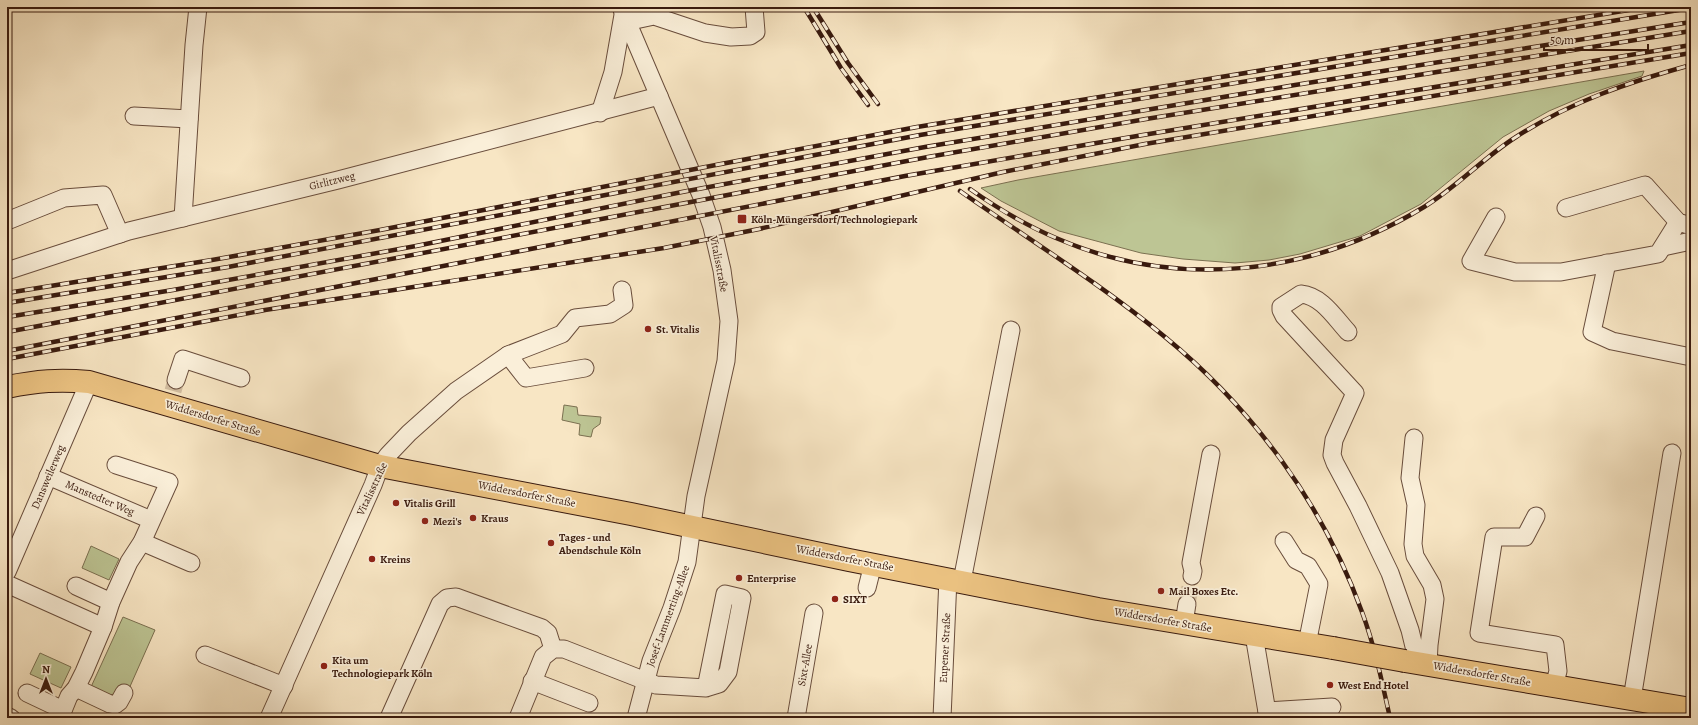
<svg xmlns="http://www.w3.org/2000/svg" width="1698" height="725" font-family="Alegreya,serif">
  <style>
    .green { fill: #bdc594; stroke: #7b7051 }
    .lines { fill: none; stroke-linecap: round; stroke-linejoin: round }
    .minor-tunnel { stroke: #d2bda0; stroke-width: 17; stroke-dasharray: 17 8; stroke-linecap: butt }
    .minor-casing { stroke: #694d3c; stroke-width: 19 }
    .major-casing { stroke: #391a0e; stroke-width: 24 }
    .minor { stroke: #faefd9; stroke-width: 17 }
    .major { stroke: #ecc382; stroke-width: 22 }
    .rail-casing { stroke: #391a0e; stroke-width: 4.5 }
    .rail { stroke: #faefd9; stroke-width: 3; stroke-dasharray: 9; stroke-linecap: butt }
    .major-bridge-casing { stroke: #391a0e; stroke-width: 24; stroke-linecap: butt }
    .major-bridge { stroke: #ecc382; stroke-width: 22 }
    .poi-dot { fill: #8f2418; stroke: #faefd9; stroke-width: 1.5 }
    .labels { text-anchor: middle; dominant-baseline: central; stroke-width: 3.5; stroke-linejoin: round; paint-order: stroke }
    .street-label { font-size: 11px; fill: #391a0e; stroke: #faefd9 }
    .poi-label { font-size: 11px; font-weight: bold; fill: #391a0e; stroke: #faefd9; text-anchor: start }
  </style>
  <rect width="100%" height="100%" fill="#f8e6c4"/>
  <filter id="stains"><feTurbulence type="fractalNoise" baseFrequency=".005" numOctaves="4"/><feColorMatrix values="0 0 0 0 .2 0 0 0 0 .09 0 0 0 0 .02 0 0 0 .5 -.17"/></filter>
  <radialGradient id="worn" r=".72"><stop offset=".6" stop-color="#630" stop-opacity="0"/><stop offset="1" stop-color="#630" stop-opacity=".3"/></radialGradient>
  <g class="green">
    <polygon points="1644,71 1642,76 1589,94 1549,111 1503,137 1421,204 1360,236 1300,254 1269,260 1235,263 1183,259 1141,253 1059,231 1001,201 981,188 1018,180"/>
    <polygon points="564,405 577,407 578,415 601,417 600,424 593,429 591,437 579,435 580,424 562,420"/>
    <polygon points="91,546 119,559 109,580 82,568"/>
    <polygon points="123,617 155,630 128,691 110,695 91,687"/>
    <polygon points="40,653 71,667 61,688 30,674"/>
  </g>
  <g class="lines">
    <g class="minor-tunnel">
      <polyline points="173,391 176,380"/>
      <polyline points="1187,604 1192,576"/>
    </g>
    <g class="minor-casing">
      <g id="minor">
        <polyline points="621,7 701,195 712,227 722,270 729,321 726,361 696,496 687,562 672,608 651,661 636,718"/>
        <polyline points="626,22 654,16 705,33 731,37 750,36 756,32 754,7"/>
        <polyline points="600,113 613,72 623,15"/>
        <polyline points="134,116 189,119"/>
        <polyline points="1566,208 1645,185 1678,222 1691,226"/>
        <polyline points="1496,217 1471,261 1515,272 1561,272 1658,254 1678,222"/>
        <polyline points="183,218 194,45 198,7"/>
        <polyline points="7,221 64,198 103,195 120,234"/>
        <polyline points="1663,247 1691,241"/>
        <polyline points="1607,263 1592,332 1612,341 1691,357"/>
        <polyline points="7,271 129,231 338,180 659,96"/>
        <path d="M1348 332C1335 318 1322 296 1301 294L1281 307V310L1284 316 1355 393 1334 440 1332 455 1335 463 1358 506 1390 573 1410 630 1418 663"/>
        <polyline points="508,355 526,378 585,368"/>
        <polyline points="176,380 183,359 241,378"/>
        <polyline points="1414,438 1410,478 1416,505 1413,544 1415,556 1432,585 1435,599 1429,645 1428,665"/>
        <polyline points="48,476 151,520"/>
        <polyline points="1536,516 1525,537 1494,537 1479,633 1555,645 1558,671 1554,686"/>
        <polyline points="1284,541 1296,560 1308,566 1319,584 1307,644"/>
        <polyline points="142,542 191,563"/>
        <polyline points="7,572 89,382"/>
        <polyline points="1192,576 1193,571 1191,563 1211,454"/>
        <polyline points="962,581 1011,330"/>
        <polyline points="7,584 103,627"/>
        <polyline points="76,586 111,602"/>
        <polyline points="867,588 873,564"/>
        <polyline points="1184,623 1187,604"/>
        <polyline points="1254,635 1268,718"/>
        <polyline points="205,655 284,686"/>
        <polyline points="532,681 589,703"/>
        <polyline points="76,688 110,704 115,705 119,702 124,693"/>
        <polyline points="27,693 63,710"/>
        <polyline points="1632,699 1672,453"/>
        <polyline points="1267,711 1332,707"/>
        <polyline points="7,716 11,718"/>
        <polyline points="60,718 69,696 76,688 84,672 103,627 111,602 129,562 142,542 169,482 116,465"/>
        <polyline points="269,718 373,485 380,466 388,455 409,433 456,391 508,355 562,334 575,318 610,314 624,305 622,290"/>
        <polyline points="389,718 440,604 447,598 456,597 542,628 548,633 553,649"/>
        <polyline points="518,718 543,657 553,649 564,649 656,685 706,688 719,684 728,672 742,598 725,594 706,688"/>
        <polyline points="796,718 814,613"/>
        <polyline points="942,718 948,578"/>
      </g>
    </g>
    <g class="major-casing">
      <g id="major">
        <path d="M7 387C37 381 59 379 89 382L380 466 631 514 849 560 1098 609 1333 648"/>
        <polyline points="1405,661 1691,709"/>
      </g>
    </g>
    <use href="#minor" class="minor"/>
    <use href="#major" class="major"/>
    <g class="rail-casing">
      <g id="rail">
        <polyline points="804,7 841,68 868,105"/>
        <polyline points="813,7 848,63 878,104"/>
        <path d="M970 189C997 208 1025 225 1056 238 1178 291 1312 275 1424 207 1457 187 1483 158 1516 137 1570 102 1629 82 1691 65"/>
        <path d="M960 191C1028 239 1101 284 1165 337 1253 409 1323 504 1362 612 1375 647 1382 682 1390 718"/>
        <polyline points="7,293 212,260 380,230 721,164 917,127 1647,7"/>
        <polyline points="7,303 228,267 920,135 1691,8"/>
        <polyline points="7,317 173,290 416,246 682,192 925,147 1295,85 1691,22"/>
        <polyline points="7,332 928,157 1146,119 1691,31"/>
        <polyline points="7,351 905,176 1143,135 1691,45"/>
        <polyline points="7,359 265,310 664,248 759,229 1003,172 1145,144 1691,53"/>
      </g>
    </g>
    <use href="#rail" class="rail"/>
    <g class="major-bridge-casing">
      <polyline id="major-bridge" points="1333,648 1405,661"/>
    </g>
    <use href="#major-bridge" class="major-bridge"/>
  </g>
  <g class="poi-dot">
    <rect x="737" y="214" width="10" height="10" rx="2"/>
    <circle cx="648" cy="329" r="4"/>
    <circle cx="396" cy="503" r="4"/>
    <circle cx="473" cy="518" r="4"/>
    <circle cx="425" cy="521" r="4"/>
    <circle cx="551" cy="543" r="4"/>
    <circle cx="372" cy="559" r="4"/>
    <circle cx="739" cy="578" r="4"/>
    <circle cx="1161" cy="591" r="4"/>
    <circle cx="835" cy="599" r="4"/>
    <circle cx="324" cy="666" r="4"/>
    <circle cx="1330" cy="685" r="4"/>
  </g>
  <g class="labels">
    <g class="street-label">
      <text transform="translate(332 181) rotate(-14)">Girlitzweg</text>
      <text transform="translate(719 264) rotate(79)">Vitalisstraße</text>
      <text transform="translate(213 418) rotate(17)">Widdersdorfer Straße</text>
      <text transform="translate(48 477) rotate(-67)">Dansweilerweg</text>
      <text transform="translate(372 489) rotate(-65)">Vitalisstraße</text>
      <text transform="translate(527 494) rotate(11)">Widdersdorfer Straße</text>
      <text transform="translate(100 498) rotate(23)">Manstedter Weg</text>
      <text transform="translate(845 558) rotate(11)">Widdersdorfer Straße</text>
      <text transform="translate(668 616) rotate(-70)">Josef-Lammerting-Allee</text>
      <text transform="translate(1163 620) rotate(10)">Widdersdorfer Straße</text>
      <text transform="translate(945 648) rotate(-87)">Eupener Straße</text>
      <text transform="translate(805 665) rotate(-80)">Sixt-Allee</text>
      <text transform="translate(1482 674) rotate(10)">Widdersdorfer Straße</text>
    </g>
    <g class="poi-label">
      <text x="751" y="219">Köln-Müngersdorf/Technologiepark</text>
      <text x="656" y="329">St. Vitalis</text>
      <text x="404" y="503">Vitalis Grill</text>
      <text x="481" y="518">Kraus</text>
      <text x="433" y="521">Mezi's</text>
      <text x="559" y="537">Tages - und<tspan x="559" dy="13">Abendschule Köln</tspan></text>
      <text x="380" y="559">Kreins</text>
      <text x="747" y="578">Enterprise</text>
      <text x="1169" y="591">Mail Boxes Etc.</text>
      <text x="843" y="599">SIXT</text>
      <text x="332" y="660">Kita um<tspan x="332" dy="13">Technologiepark Köln</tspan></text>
      <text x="1338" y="685">West End Hotel</text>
    </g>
  </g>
  <rect width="1698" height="725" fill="none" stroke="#f8e6c4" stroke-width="24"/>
  <rect x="8" y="8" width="1682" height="709" fill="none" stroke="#391a0e" stroke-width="2"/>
  <rect x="12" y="12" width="1674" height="701" fill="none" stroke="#391a0e"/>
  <g transform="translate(46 679)" stroke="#faefd9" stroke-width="3" paint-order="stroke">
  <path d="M0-3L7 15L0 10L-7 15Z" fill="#391a0e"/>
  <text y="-6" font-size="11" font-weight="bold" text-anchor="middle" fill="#391a0e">N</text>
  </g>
  <path d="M1544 44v6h104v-6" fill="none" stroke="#391a0e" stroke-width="2"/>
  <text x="1550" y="44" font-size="12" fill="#391a0e" stroke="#faefd9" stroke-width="3" paint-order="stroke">50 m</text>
  <rect width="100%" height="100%" filter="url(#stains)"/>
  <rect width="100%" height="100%" fill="url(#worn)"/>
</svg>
